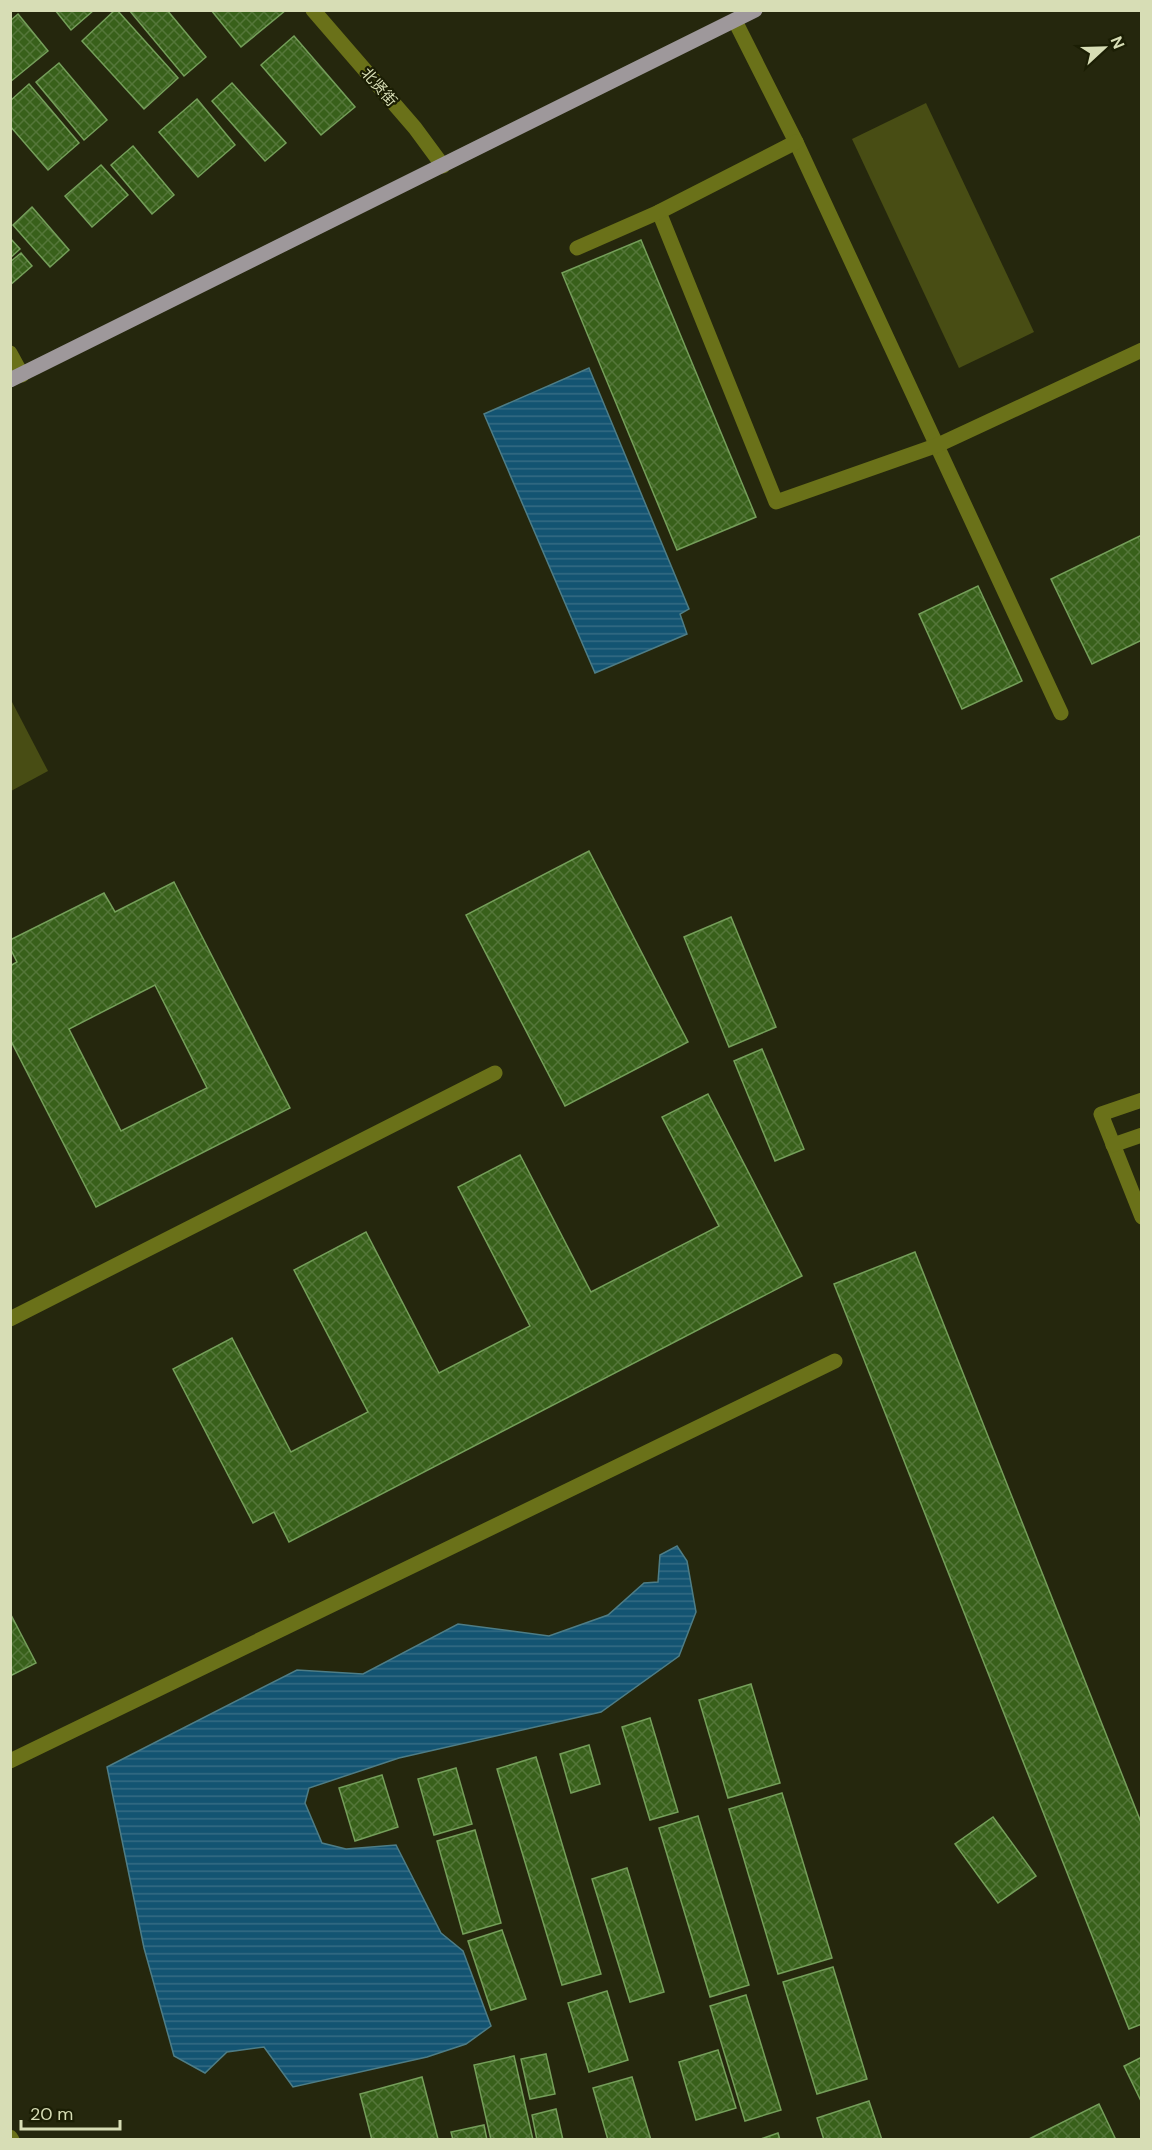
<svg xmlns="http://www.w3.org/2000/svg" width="1152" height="2150" font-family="'DM Sans','Noto Sans SC',sans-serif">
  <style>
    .green { fill: #484d14 }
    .water { fill: url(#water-rules); stroke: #4e7d86; stroke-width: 1.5 }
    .building { fill: url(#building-cross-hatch); stroke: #759f5a; stroke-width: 1.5; fill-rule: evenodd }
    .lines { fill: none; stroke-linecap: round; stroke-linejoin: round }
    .minor { stroke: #6a7119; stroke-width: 15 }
    .major { stroke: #9e989b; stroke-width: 15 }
    .labels { text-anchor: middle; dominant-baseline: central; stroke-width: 4.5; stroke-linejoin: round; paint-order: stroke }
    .street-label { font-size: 15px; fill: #d7ddb5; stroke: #1b1e04 }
  </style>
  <defs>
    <pattern id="water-rules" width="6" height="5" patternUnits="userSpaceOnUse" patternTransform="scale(1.5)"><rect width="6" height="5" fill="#135472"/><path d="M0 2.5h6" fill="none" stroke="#356c84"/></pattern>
    <pattern id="building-cross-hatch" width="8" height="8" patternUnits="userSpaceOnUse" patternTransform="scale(1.5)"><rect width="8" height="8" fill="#38601a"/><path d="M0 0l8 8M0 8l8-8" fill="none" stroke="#547639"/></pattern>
  </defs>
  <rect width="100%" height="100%" fill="#25270d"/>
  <g class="green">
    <polygon points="926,103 1034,332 959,368 852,139"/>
    <polygon points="11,700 48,771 11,791 10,791"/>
  </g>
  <g class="water">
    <polygon points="589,368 689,609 680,614 687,634 595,673 484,414"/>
    <polygon points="677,1546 687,1561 696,1612 679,1656 601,1712 399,1758 309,1788 305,1803 322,1843 346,1849 396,1845 441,1933 463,1951 491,2026 466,2044 427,2057 293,2087 264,2047 227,2052 205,2073 174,2056 144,1948 107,1767 297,1670 363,1674 458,1624 549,1636 608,1615 644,1583 658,1582 660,1555"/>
  </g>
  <g class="building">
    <polygon points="55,10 94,10 71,30"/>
    <polygon points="115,10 117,10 178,78 144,109 82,41"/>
    <polygon points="129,10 167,10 206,57 184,76"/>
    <polygon points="211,10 286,10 241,47"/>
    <polygon points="18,14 48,51 10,82 10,21"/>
    <polygon points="294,36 355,107 321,135 261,65"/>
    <polygon points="59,63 107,120 84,140 36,82"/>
    <polygon points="232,83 286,143 265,161 212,101"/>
    <polygon points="29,84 79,143 48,170 10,126 10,101"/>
    <polygon points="197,99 235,145 198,177 159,132"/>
    <polygon points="133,146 174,195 152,214 111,165"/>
    <polygon points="101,165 128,195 92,227 65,196"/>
    <polygon points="32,207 69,250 50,267 13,225"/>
    <polygon points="10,238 20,249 10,258"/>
    <polygon points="641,240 756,517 677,550 562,273"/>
    <polygon points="21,253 32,266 10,285 10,262"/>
    <polygon points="1142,535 1142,640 1092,664 1051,579"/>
    <polygon points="978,586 1022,681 962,709 919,614"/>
    <polygon points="589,851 688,1042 565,1106 466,915"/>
    <path d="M174 882 290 1108 96 1207 10 1039V966L17 962 10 948V940L104 893 115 912ZM155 985 207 1088 121 1131 69 1029Z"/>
    <polygon points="731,917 776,1027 729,1047 684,937"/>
    <polygon points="762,1049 804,1149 775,1161 734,1061"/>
    <polygon points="708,1094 802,1276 289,1542 274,1512 253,1523 173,1369 232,1338 291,1452 368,1412 294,1270 366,1232 439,1373 530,1326 458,1187 520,1155 591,1292 719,1226 662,1117"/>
    <polygon points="915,1252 1142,1825 1142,2024 1129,2029 834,1284"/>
    <polygon points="10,1613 36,1663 10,1676"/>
    <polygon points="751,1684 780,1783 728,1798 699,1700"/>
    <polygon points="650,1718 678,1812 650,1820 622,1727"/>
    <polygon points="589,1745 600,1784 571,1793 560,1754"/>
    <polygon points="536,1757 601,1974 562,1985 497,1769"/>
    <polygon points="456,1768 472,1824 434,1835 418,1779"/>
    <polygon points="382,1775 398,1827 355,1841 339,1788"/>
    <polygon points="782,1793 832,1958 778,1974 729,1809"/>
    <polygon points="698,1816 749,1985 710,1997 659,1828"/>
    <polygon points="993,1817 1036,1876 998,1903 955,1844"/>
    <polygon points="475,1830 501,1923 463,1934 437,1841"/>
    <polygon points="627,1868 664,1992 630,2002 592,1879"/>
    <polygon points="502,1930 526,1999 491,2010 468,1941"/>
    <polygon points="833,1967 867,2079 817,2094 783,1982"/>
    <polygon points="607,1991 628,2060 589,2072 568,2003"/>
    <polygon points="746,1995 781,2110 745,2121 710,2006"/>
    <polygon points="718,2050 736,2108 696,2120 679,2062"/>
    <polygon points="546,2054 555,2094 530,2099 521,2059"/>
    <polygon points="514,2056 533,2140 491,2140 474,2065"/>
    <polygon points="1142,2057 1142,2103 1124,2066"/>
    <polygon points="422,2077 438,2139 372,2140 360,2094"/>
    <polygon points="632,2077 651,2140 608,2140 593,2088"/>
    <polygon points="869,2101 882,2140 824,2140 817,2118"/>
    <polygon points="1099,2104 1116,2140 1027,2140"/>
    <polygon points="556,2109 563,2140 537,2140 532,2115"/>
    <polygon points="484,2125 487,2140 453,2140 451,2132"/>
    <polygon points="778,2133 780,2140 758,2140"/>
  </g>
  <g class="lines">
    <g class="minor">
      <polyline points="313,10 415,128 443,166"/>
      <polyline points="735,21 796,142 1061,713"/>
      <polyline points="659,212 776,502 938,445 1142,350"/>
      <polyline points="577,248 659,212 796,142"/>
      <polyline points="10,353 22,375"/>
      <polyline points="1142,1100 1101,1114 1142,1217"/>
      <polyline points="1113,1145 1142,1135"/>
      <polyline points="10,1319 495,1073"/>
      <polyline points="10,1761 835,1361"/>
      <polyline points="10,2137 12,2140"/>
    </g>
    <polyline class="major" points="10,380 755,10"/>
  </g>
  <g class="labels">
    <g class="street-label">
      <text transform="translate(379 87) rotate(49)">北贤街</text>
    </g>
  </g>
  <rect width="1152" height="2150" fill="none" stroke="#d7ddb5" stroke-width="24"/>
  <g transform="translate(1104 48) rotate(68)" stroke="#1b1e04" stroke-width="4.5" paint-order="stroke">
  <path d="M0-4.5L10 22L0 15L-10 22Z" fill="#d7ddb5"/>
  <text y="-9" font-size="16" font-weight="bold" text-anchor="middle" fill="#d7ddb5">N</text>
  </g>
  <path d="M21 2120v9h99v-9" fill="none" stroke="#d7ddb5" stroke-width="3"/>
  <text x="30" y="2120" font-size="18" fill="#d7ddb5" stroke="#1b1e04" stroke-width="4.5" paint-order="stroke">20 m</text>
</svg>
